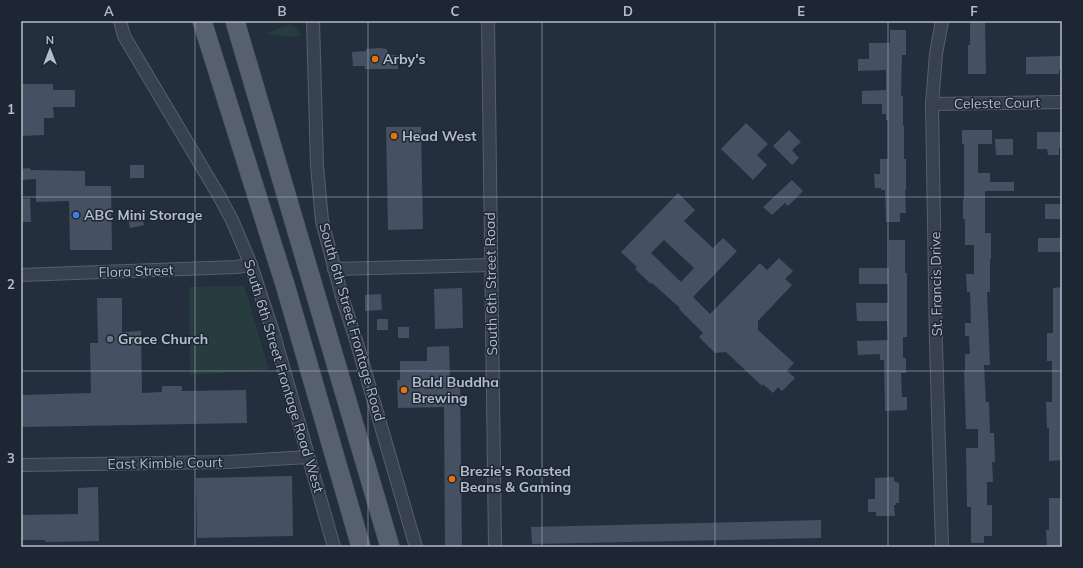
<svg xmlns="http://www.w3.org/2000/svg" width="1083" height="568" font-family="Mulish,sans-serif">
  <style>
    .green { fill: #263c3f }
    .building { fill: #455162; fill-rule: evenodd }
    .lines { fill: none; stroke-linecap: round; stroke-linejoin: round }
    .minor-casing { stroke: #565f6c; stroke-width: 14 }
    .primary-casing { stroke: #414a57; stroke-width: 20 }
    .minor { stroke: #38414e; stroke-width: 12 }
    .primary { stroke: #56606e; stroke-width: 19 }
    .grid { fill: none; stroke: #b4bcc9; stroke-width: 1; stroke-opacity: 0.55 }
    .food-dot { fill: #e8710a; stroke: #1d2633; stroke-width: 1.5 }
    .shop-dot { fill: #3f7fe0; stroke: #1d2633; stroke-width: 1.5 }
    .worship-dot { fill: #6b7280; stroke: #1d2633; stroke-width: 1.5 }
    .labels { text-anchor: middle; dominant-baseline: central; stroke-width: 3; stroke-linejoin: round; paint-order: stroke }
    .poi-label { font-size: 14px; font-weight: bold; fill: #b4bcc9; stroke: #1d2633; text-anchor: start }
    .street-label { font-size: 14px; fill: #b4bcc9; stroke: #1d2633 }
    .neatline { fill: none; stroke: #b4bcc9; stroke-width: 1.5 }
    .grid-label { font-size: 13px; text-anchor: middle; font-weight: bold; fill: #b4bcc9 }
  </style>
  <rect width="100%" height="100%" fill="#242f3e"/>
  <g class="green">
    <polygon points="290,25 295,27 301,36 293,37 266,34 279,28"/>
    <polygon points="244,286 269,370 190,375 189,287"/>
  </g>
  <g class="building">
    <polygon points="970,21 985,21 986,74 968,74 968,45 970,45"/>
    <polygon points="890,30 906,30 906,55 902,55 901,96 903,96 903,126 904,126 904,159 906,159 906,190 905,190 906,213 900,213 900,222 886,222 885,190 881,190 881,188 875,188 874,174 880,174 880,159 888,159 888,120 886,120 886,114 882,114 882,104 862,104 862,91 886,90 886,70 858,71 858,59 869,59 869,43 890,43"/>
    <polygon points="379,48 387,49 388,55 398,55 398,69 365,69 365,66 353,66 352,52 366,51 366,49"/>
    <polygon points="1062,56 1062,70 1059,70 1059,74 1026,74 1026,57"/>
    <polygon points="21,84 53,84 53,90 75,90 75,107 53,107 54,118 44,118 44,135 21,136"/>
    <polygon points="746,123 768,144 757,155 767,165 753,180 721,149"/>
    <polygon points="386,127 421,127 423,229 388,230"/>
    <polygon points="789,130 801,142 792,150 799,158 792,165 773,146"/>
    <polygon points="962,130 992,130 992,144 978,144 978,173 990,173 990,182 1014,182 1014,191 985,191 985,233 991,233 991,259 990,259 990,292 987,292 990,365 984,365 986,402 989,402 990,433 994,433 995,462 992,462 993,482 987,482 987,505 992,505 992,536 984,536 984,543 971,543 971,507 967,507 966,448 978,448 978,429 966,429 964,371 965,371 965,354 970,354 969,336 965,336 965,323 971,323 970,292 967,292 966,274 974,274 974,245 965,245 965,219 963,219 963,199 964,199 964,144 962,144"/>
    <polygon points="1037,132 1062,132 1062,148 1059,148 1059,155 1048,155 1047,149 1037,149"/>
    <polygon points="995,139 1013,139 1013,155 996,155"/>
    <rect x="130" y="165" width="14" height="13"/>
    <polygon points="30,168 30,170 85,171 85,186 111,186 112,250 70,250 69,201 36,202 36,179 21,180 21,169"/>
    <polygon points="792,180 803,191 788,206 785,203 772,215 763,207"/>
    <path d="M678 193 695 210 684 221 713 248 723 238 737 251 693 297 710 314 760 263 767 270 779 258 793 271 785 279 792 285 758 321V330L794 363 787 371 795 378 782 391 778 387 773 393 763 384 762 386 726 352 715 353 699 337 703 333 679 309 680 308 652 283 651 284 635 269 637 267 621 252ZM664 240 694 268 681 282 651 253Z"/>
    <polygon points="30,198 31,222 21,222 21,199"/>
    <rect x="1045" y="204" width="17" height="15"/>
    <polygon points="141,211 144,225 130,228 127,214"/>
    <rect x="1038" y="238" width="24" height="14"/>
    <polygon points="889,240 905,240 905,273 907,273 907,337 903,337 903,358 906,358 906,373 901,373 902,397 907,397 907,410 885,411 884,360 880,360 880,354 858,355 857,341 888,340 887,321 857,321 856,303 888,303 888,284 859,284 859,268 889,268"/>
    <polygon points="1062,287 1062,460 1049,461 1049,428 1047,428 1046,402 1052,402 1052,361 1047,361 1047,333 1053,333 1053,288"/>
    <polygon points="462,288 463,328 435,329 434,289"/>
    <polygon points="381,294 382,310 365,311 365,295"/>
    <polygon points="97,298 122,298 122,332 141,331 142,393 162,392 162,386 182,386 182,391 246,390 247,423 21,427 21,395 91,393 90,343 98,343"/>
    <rect x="377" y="319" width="11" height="11"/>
    <rect x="398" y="327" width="11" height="11"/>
    <polygon points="449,346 450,379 460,379 462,547 445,547 444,407 398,408 397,380 400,380 400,361 427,361 427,347"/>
    <polygon points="292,476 293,536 197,538 196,478"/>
    <polygon points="894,477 894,481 899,483 899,503 896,503 896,505 894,505 895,516 876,516 876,512 868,512 868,499 875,499 875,478"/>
    <polygon points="98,487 99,541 45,542 45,540 21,540 21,515 78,514 78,488"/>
    <polygon points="1049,498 1062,498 1062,547 1047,547 1046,530 1049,530"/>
    <polygon points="821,520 821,538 532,544 531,527"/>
  </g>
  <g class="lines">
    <g class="minor-casing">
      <g id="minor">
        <polyline points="120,21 124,36 218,194 232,220 251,265 274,335 334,547"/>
        <polyline points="313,21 317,166 322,221 342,297 356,340 416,547"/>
        <polyline points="488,21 495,547"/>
        <polyline points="932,104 1062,102"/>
        <polyline points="334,269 491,265"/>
        <polyline points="21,275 236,267 251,265"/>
        <polyline points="21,465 227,462 308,457"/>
        <polyline points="942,547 936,344 932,104 936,54 942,21"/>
      </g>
    </g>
    <g class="primary-casing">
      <g id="primary">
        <polyline points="202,21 286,288 361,547"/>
        <polyline points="235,21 390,547"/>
      </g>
    </g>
    <use href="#minor" class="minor"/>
    <use href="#primary" class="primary"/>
  </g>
  <path class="grid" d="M195 21V547M368 21V547M542 21V547M715 21V547M888 21V547M21 197H1062M21 371H1062"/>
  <g class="food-dot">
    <circle cx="375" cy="59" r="4"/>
    <circle cx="394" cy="136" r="4"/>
    <circle cx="404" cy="390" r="4"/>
    <circle cx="452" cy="479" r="4"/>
  </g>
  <circle class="shop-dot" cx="76" cy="215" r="4"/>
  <circle class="worship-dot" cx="110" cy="339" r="4"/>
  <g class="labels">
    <g class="poi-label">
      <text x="383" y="59">Arby's</text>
      <text x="402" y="136">Head West</text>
      <text x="84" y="215">ABC Mini Storage</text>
      <text x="118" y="339">Grace Church</text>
      <text x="412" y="382">Bald Buddha<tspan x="412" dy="16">Brewing</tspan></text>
      <text x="460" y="471">Brezie's Roasted<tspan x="460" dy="16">Beans &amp; Gaming</tspan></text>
    </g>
    <g class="street-label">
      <text transform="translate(997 103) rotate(-1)">Celeste Court</text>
      <text transform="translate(136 271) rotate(-2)">Flora Street</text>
      <text transform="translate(491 284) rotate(-91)">South 6th Street Road</text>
      <text transform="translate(936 284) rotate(-91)">St. Francis Drive</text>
      <text transform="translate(352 322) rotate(74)">South 6th Street Frontage Road</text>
      <text transform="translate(284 376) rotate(73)">South 6th Street Frontage Road West</text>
      <text transform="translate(165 463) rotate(-1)">East Kimble Court</text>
    </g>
  </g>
  <rect width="1083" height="568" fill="none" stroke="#1d2633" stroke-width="44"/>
  <g transform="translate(50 50)" stroke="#1d2633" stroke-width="3" paint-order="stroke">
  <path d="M0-3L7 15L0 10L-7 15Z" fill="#b4bcc9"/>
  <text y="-6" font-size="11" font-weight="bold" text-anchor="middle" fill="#b4bcc9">N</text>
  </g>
  <rect x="22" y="22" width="1039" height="524" class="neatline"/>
  <g class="grid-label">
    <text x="109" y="16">A</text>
    <text x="282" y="16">B</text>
    <text x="455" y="16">C</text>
    <text x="628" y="16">D</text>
    <text x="801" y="16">E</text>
    <text x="974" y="16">F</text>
    <text x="11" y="114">1</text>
    <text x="11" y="289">2</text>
    <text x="11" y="463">3</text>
  </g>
</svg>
